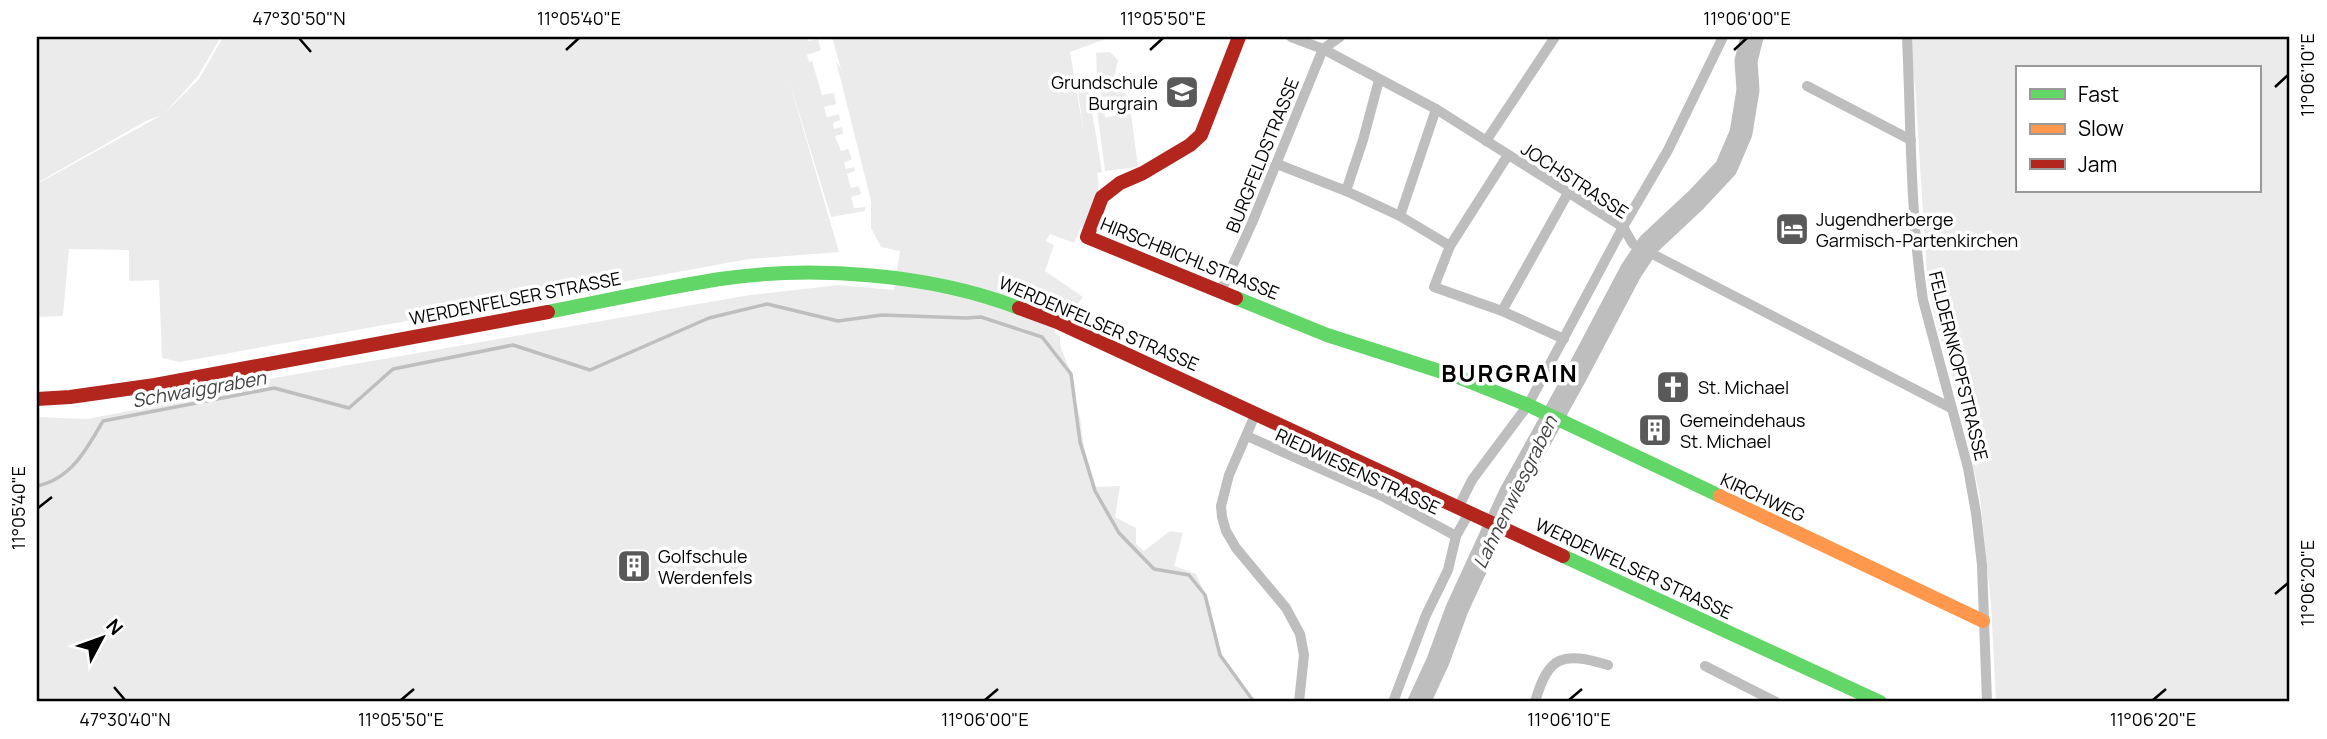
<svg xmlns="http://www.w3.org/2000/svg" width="2327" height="739" font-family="Manrope,sans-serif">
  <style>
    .green { fill: #ebebeb; fill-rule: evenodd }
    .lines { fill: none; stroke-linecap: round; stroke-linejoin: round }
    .stream { stroke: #bebebe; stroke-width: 3.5 }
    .river { stroke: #bebebe; stroke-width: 23 }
    .street { stroke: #bebebe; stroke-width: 10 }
    .fast { stroke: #63d668; stroke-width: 14 }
    .slow { stroke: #ff974d; stroke-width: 14 }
    .jam { stroke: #b3261e; stroke-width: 14 }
    .ticks { fill: none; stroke: #000; stroke-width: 2.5 }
    .labels { text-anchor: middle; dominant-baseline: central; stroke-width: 7; stroke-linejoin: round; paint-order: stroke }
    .poi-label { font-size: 18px; fill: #000; stroke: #fff; text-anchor: start }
    .street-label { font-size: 18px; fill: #000; stroke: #fff }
    .water-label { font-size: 19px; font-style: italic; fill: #434343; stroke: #fff }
    .district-label { font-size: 24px; font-weight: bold; letter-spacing: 2px; fill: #000; stroke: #fff }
    .neatline { fill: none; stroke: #000; stroke-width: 2.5 }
    .ticks-label { font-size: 18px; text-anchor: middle; fill: #000 }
  </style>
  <rect width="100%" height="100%" fill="#fff"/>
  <g class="green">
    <polygon points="37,37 221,37 198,76 164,114 199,79 223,37 776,37 777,39 777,37 807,37 808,41 818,39 821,50 807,55 809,62 812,61 822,95 834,93 836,104 824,107 827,117 839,114 840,120 833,123 834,129 842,127 843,134 835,136 841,151 848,149 852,159 844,163 846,169 854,167 855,171 847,174 851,188 859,186 861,194 851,197 854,208 865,207 865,211 831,217 788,77 839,252 749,259 180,362 162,358 159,280 129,281 129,250 69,249 63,316 37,317 37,184 162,115 146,121 37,183"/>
    <path d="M832 37H1111L1070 52 1084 134 1077 84 1087 82 1102 172 1097 173C1102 194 1093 208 1084 227H1081L1074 243 1050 234 1046 241 1054 245 1045 271 1083 297 1072 312 1043 299 1056 334 1060 336V345L1071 374 1074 396 1080 418 1084 447 1096 487 1120 486 1115 517 1136 528V544L1144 551 1170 531 1183 533 1174 566 1196 574 1212 610H1209L1220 655 1253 702H37V417L87 419 244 389 240 384 750 295 839 285 894 290 900 251 881 247 871 228V201L836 61 841 69Z"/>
    <path d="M1907 37H2290V702H1996L1991 604 1980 497 1958 399 1933 309 1927 277 1915 85ZM2017 68H2259V191H2017Z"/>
    <path d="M1110 52 1118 60 1113 81 1128 97 1133 110 1131 113C1093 101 1098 89 1096 53Z"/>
    <polygon points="1103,102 1105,117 1131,114 1138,167 1105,171 1096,103"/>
  </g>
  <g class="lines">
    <path class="stream" d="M37 486C71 479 87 449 103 421L274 388 349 408 393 369 513 345 590 370 709 318 767 304 838 321 882 315 966 318 981 317 1042 337 1071 374 1080 442 1095 491 1119 533 1154 569 1189 575 1205 595 1220 655 1254 702"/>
    <polyline class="river" points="1419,702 1438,661 1457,609 1510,494 1575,377 1631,271 1649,244 1696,200 1726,168 1741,133 1748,90 1746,61 1752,37"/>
    <g class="street">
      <polyline points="1291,37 1323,49 1436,109 1623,227 1633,244 1951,408"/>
      <path d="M1907 37C1911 124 1910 213 1923 300L1968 468 1976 513 1982 565 1987 702"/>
      <polyline points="1807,86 1911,140"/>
      <polyline points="1486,141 1555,37"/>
      <polyline points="1277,164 1346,191 1400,216 1450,246 1434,287 1502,311 1564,339"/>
      <polyline points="1346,191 1363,140 1379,80"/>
      <polyline points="1400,216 1436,109"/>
      <polyline points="1450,246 1508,155"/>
      <polyline points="1221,291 1252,223 1323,49 1340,37"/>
      <polyline points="1502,311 1568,193"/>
      <polyline points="1255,415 1229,475 1221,506 1222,517 1226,531 1236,548 1286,608 1300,634 1304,655 1299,702"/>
      <polyline points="1247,436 1384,497 1456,536"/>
      <polyline points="1458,508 1472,480 1528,405 1623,227 1668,150 1723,37"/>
      <polyline points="1705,666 1776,702"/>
      <polyline points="1393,702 1426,615 1448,570 1456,536 1469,513"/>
      <path d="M1535 702C1549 654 1563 652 1608 665"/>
    </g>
    <g class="fast">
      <polyline points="1236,298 1327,335 1458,377 1528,405 1720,496"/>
      <path d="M548 312C605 301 662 288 720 279 814 265 931 274 1019 308"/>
      <polyline points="1563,556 1880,702"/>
    </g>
    <polyline class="slow" points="1720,496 1983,621"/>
    <g class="jam">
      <polyline points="1236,298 1087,237 1102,197 1120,183 1143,173 1190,145 1201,135 1239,37"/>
      <polyline points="1019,308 1057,322 1563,556"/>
      <polyline points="37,399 70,397 155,385 548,312"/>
    </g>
  </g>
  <path class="ticks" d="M299 38 311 52M566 50 579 38M1150 50 1163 38M1734 50 1747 38M2275 87 2288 75M38 508 52 497M2275 594 2288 583M114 687 125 700M401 700 414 689M985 700 998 689M1569 700 1582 689M2153 700 2166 689"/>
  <defs>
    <g id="school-square" transform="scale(1.75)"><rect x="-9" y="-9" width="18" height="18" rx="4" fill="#595959" stroke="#fff"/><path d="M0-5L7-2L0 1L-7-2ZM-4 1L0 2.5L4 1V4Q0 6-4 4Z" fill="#fff"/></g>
    <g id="hotel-square" transform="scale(1.75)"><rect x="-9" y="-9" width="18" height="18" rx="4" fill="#595959" stroke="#fff"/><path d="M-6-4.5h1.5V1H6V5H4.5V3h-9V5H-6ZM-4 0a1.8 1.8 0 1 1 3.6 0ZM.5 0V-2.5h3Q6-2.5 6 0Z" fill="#fff"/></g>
    <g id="church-square" transform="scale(1.75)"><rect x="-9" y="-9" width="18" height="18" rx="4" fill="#595959" stroke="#fff"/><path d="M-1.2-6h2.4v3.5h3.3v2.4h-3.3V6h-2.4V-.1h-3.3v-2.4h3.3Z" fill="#fff"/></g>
    <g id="building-square" transform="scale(1.75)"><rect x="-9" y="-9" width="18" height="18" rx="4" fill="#595959" stroke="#fff"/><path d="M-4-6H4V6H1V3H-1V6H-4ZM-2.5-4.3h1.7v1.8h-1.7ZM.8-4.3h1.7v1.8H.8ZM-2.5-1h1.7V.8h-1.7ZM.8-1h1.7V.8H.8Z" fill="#fff"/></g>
  </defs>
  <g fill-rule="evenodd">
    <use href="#school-square" x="1182" y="92"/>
    <use href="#hotel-square" x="1792" y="229"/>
    <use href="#church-square" x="1673" y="387"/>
    <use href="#building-square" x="1655" y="430"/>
    <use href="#building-square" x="634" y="566"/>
  </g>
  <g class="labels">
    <g class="poi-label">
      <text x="1158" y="82" text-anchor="end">Grundschule<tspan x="1158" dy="21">Burgrain</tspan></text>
      <text x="1816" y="219">Jugendherberge<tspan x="1816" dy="21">Garmisch-Partenkirchen</tspan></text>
      <text x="1698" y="387">St. Michael</text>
      <text x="1680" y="420">Gemeindehaus<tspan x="1680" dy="21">St. Michael</tspan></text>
      <text x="658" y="556">Golfschule<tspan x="658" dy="21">Werdenfels</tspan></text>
    </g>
    <g class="street-label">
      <text transform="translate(1262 155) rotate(-68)">BURGFELDSTRASSE</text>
      <text transform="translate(1575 180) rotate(33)">JOCHSTRASSE</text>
      <text transform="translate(1190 258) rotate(22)">HIRSCHBICHLSTRASSE</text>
      <text transform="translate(515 298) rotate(-11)">WERDENFELSER STRASSE</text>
      <text transform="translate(1099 323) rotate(23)">WERDENFELSER STRASSE</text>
      <text transform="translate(1959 366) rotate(76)">FELDERNKOPFSTRASSE</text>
      <text transform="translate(1358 471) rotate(25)">RIEDWIESENSTRASSE</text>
      <text transform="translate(1763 497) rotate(25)">KIRCHWEG</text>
      <text transform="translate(1634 568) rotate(25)">WERDENFELSER STRASSE</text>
    </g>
    <g class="water-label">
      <text transform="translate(199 389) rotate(-10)">Schwaiggraben</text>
      <text transform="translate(1515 492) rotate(-64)">Lahnenwiesgraben</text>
    </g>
    <g class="district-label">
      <text x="1510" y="372">BURGRAIN</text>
    </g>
  </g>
  <rect width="2327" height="739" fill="none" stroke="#ffffff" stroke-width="77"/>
  <rect x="2016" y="66" width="245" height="126" fill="#ffffff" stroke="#999999" stroke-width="2"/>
  <rect x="2030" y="89" width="35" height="10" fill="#63d668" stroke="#999999" stroke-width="2"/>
  <text x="2078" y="102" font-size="21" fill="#000000">Fast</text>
  <rect x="2030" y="124" width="35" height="10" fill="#ff974d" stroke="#999999" stroke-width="2"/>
  <text x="2078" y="136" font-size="21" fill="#000000">Slow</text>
  <rect x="2030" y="159" width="35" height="10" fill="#b3261e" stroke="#999999" stroke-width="2"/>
  <text x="2078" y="172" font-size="21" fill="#000000">Jam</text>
  <g transform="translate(102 638) rotate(49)" stroke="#ffffff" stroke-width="5" paint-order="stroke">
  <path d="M0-5L12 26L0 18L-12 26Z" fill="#000000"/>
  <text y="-10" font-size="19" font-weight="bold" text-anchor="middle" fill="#000000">N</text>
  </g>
  <rect x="38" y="38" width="2250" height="662" class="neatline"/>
  <g class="ticks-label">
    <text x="299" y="25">47°30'50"N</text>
    <text x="579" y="25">11°05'40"E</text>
    <text x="1163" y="25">11°05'50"E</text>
    <text x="1747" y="25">11°06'00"E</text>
    <text transform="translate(2308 75) rotate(-90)" y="6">11°06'10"E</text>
    <text transform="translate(19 508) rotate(-90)" y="6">11°05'40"E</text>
    <text transform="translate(2308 583) rotate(-90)" y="6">11°06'20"E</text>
    <text x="125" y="726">47°30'40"N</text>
    <text x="401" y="726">11°05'50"E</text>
    <text x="985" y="726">11°06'00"E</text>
    <text x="1569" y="726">11°06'10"E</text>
    <text x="2153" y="726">11°06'20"E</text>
  </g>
</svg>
